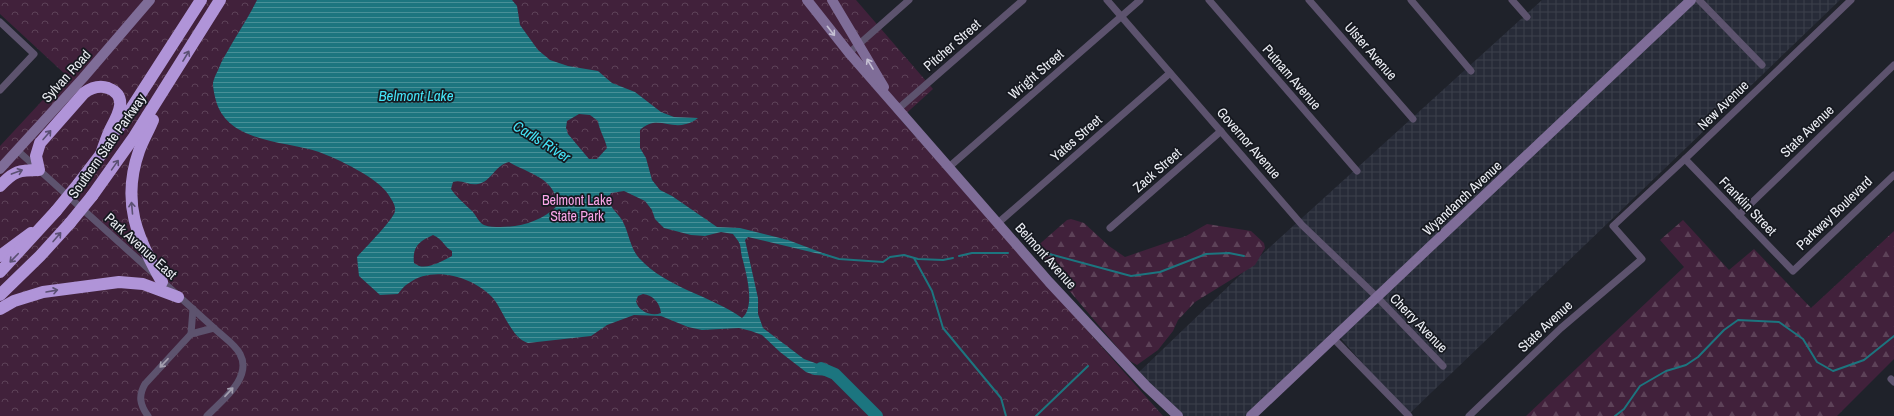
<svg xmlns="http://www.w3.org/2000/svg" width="1894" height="416" font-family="'Archivo Narrow',sans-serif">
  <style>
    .industrial { fill: url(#industrial-grid) }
    .forest { fill: url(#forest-firs) }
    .park { fill: url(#park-crowns) }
    .water { fill: url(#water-rules); fill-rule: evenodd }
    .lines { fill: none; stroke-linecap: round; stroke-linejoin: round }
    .stream { stroke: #1c757f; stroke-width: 2 }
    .river { stroke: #1c757f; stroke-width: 12 }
    .street { stroke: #5d536e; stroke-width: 7 }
    .secondary { stroke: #7f6d98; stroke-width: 10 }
    .highway { stroke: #b094d8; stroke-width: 12 }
    .highway-bridge { stroke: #b094d8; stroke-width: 12 }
    .oneway { stroke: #c5c0d3 }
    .oneway2 { stroke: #5b5073 }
    .oneway3 { stroke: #a4a0b0 }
    .labels { text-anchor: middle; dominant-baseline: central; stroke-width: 3.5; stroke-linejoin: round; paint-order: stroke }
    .street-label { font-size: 14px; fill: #ebedf3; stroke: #161920 }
    .park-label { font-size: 14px; fill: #faa5e8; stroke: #161920 }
    .water-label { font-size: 15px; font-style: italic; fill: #44e4f7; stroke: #161920 }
  </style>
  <defs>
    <pattern id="industrial-grid" width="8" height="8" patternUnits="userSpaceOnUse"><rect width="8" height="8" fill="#272b38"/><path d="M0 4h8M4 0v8" fill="none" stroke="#3c404c"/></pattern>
    <pattern id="forest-firs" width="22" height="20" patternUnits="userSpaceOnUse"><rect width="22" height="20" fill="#41213b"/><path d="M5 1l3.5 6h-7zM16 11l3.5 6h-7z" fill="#5d4258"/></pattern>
    <pattern id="park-crowns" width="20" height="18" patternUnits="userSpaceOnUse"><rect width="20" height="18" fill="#41213b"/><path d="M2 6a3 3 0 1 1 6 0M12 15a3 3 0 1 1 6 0" fill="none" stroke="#5d4258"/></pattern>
    <pattern id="water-rules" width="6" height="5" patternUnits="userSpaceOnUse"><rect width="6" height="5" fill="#1c757f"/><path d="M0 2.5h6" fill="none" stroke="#489098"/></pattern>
  </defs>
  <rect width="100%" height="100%" fill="#1f222a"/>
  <polygon class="industrial" points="1542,0 1840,0 1408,415 1337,334 1251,416 1175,416 1137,374 1259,257"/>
  <g class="forest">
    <polygon points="1071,219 1084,223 1109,246 1125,257 1186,236 1207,224 1251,231 1264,243 1265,248 1255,265 1195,302 1178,320 1173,331 1158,350 1137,365 1128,360 1034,249 1067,220"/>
    <polygon points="1683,220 1729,270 1754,249 1811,308 1894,231 1894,359 1837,416 1526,416 1684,267 1660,240"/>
  </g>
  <polygon class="park" points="0,0 856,0 933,89 900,119 1163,416 0,416 0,146 66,75 0,14"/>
  <path class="water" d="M257 0H512L517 6 520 25 538 50 550 60 568 66 598 71 612 83 635 92 661 112 674 117 698 118C695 120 691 123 686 124 669 129 656 115 640 130V148L646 158 652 180 660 190 672 196 717 227 740 228 788 240 836 258 748 237 745 240 758 298V314L763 328 804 359 837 371 832 376 814 375 806 372 780 352 762 335 751 331 739 328 702 330 688 327 661 316 634 315 607 325 591 336 528 343C512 339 503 310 493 298 474 277 433 265 409 283 405 285 401 290 398 294L380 295 359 276 357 257C364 249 394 219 395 211 396 205 391 199 388 194 378 178 338 159 319 152 286 141 231 143 217 104 215 98 213 89 213 83 214 77 219 69 221 63 232 42 246 22 257 0ZM579 114 590 115 598 121C599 130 605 138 607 148L597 159H589L568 134 566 128 567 121ZM509 162C529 174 554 177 558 205 542 221 522 227 500 227 495 227 489 227 484 225 479 223 476 215 472 211 465 204 457 198 451 189L453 182C462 179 469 186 478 184 491 182 495 165 509 162ZM624 191 645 201 652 210 655 219 664 228 691 235 705 236 721 232 733 234C735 237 739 241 740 245 741 249 741 253 742 257 746 272 756 307 742 318 710 295 666 288 639 258 630 248 629 233 623 222 619 214 610 208 608 199L611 193ZM433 235C443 239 444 247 452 251V256C440 262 424 272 414 263 412 246 420 241 433 235ZM643 294C653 295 660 303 661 313 651 317 638 311 636 301L638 296Z"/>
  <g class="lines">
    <g class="stream">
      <polyline points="1042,252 1131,276 1160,272 1206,254 1229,253 1244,256"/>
      <polyline points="823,254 839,259 883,262 890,257 904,255 918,259 943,260 953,258"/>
      <polyline points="959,256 972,253 1008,253"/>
      <polyline points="914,258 932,291 943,328 1001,398 1006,416"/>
      <polyline points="1036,416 1088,366"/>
      <polyline points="1615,416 1624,409 1640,386 1666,371 1686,365 1698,357 1724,330 1738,320 1779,322 1803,339 1817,362 1833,371 1864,360 1894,336"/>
    </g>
    <polyline class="river" points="821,368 835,374 877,416"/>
    <g class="street">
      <polyline points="1107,0 1302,225 1377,297 1443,366"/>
      <polyline points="1209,0 1357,171"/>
      <polyline points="1309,0 1413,119"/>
      <polyline points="1411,0 1471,71"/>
      <polyline points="1512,0 1527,17"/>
      <polyline points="1699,0 1762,65"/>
      <polyline points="0,22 34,54 0,90"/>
      <polyline points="849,53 909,0"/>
      <polyline points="898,109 1023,0"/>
      <path d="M17 150 214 328C222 336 235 344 240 354 253 378 221 401 207 416"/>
      <polyline points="1685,159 1793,271 1894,175"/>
      <polyline points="949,167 1140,0"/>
      <polyline points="1739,215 1894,65"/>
      <polyline points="998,223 1170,73"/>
      <polyline points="1110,228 1221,131"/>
      <polyline points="191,334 193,309"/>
      <polyline points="1333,338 1409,416"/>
      <polyline points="1891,379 1894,382"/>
      <path d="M148 416C140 405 138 396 145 384L191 334 214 328"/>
      <polyline points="1469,416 1561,328 1642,259 1613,226 1685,159 1851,0"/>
    </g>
    <g class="secondary">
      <polyline points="807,0 849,53 1049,282 1146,386 1178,416"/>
      <polyline points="832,0 884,87"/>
      <polyline points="0,169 83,78 150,0"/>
      <polyline points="1251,416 1691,0"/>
    </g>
    <g class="highway">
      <path d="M153 120C149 130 143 140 139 151 121 202 137 238 162 282"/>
      <polyline points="118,129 201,0"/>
      <polyline points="79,183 105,149"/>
      <path d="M0 186C14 171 19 170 39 170L36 156 40 143 84 93C91 88 99 85 108 88 129 96 118 115 111 128 107 136 104 146 101 154"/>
      <polyline points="92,196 134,137 220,0"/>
      <polyline points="0,256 31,233"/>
      <polyline points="0,272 56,211"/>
      <polyline points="0,295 40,256 70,223"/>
      <polyline points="0,309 14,301 43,292 119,282 143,284 178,297"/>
    </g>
    <g class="highway-bridge">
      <polyline points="56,211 79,183"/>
      <polyline points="70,223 92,196"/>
    </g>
  </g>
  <defs><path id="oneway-shaft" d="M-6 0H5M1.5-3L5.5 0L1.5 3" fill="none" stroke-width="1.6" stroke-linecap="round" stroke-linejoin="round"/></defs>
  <g class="oneway">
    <use href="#oneway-shaft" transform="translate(831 31) rotate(52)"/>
    <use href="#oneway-shaft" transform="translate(870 64) rotate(-121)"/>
  </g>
  <g class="oneway2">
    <use href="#oneway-shaft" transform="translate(186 56) rotate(-59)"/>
    <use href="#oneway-shaft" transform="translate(47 135) rotate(-49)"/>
    <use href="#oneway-shaft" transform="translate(115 165) rotate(-55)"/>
    <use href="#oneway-shaft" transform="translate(17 172) rotate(-20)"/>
    <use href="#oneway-shaft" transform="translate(132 208) rotate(-95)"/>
    <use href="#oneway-shaft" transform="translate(57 237) rotate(-49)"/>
    <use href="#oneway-shaft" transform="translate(14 258) rotate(134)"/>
    <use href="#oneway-shaft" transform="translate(52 291) rotate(-10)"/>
  </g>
  <g class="oneway3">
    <use href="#oneway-shaft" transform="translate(164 363) rotate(133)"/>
    <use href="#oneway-shaft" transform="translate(229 392) rotate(-47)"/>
  </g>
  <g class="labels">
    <g class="street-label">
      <text transform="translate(952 45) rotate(-41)">Pitcher Street</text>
      <text transform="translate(1371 51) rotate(49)">Ulster Avenue</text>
      <text transform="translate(1036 74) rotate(-41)">Wright Street</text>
      <text transform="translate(66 76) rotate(-48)">Sylvan Road</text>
      <text transform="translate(1292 77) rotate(49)">Putnam Avenue</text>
      <text transform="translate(1723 105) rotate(-44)">New Avenue</text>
      <text transform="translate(1807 131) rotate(-44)">State Avenue</text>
      <text transform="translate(1076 138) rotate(-41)">Yates Street</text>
      <text transform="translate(1249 143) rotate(49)">Governor Avenue</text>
      <text transform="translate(107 146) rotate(-55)">Southern State Parkway</text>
      <text transform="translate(1157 170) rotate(-41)">Zack Street</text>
      <text transform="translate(1462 198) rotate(-43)">Wyandanch Avenue</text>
      <text transform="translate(1748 206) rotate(46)">Franklin Street</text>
      <text transform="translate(1834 213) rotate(-44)">Parkway Boulevard</text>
      <text transform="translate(141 246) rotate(42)">Park Avenue East</text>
      <text transform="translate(1046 256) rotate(48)">Belmont Avenue</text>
      <text transform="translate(1419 323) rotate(46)">Cherry Avenue</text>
      <text transform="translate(1545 326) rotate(-43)">State Avenue</text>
    </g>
    <g class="park-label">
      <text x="577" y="200">Belmont Lake<tspan x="577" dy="16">State Park</tspan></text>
    </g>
    <g class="water-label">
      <text x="416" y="95">Belmont Lake</text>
      <text transform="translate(542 141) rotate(32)">Carlls River</text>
    </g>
  </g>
</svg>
